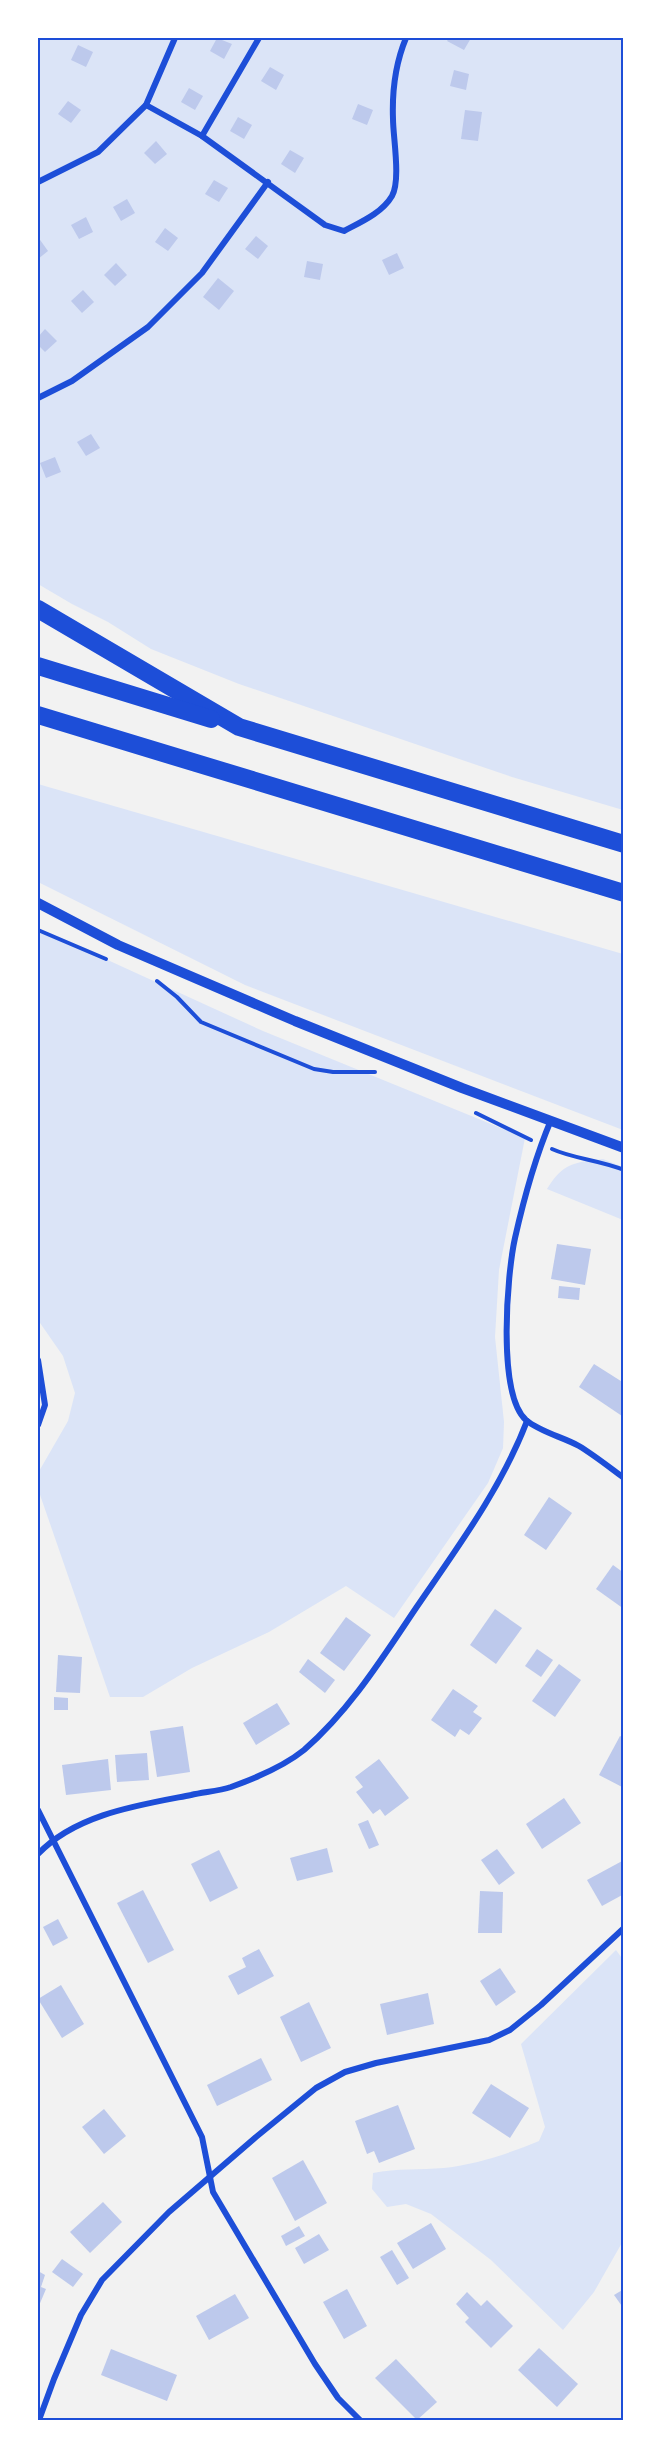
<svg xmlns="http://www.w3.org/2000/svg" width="661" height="2458" font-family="Inter,sans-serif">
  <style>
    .green { fill: #dbe4f7 }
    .building { fill: #bdc9ec }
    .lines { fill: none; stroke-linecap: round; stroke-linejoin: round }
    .path { stroke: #1d4ed8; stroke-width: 4 }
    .minor { stroke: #1d4ed8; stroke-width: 6 }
    .tertiary { stroke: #1d4ed8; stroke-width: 10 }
    .motorway { stroke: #1d4ed8; stroke-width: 18 }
    .neatline { fill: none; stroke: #1d4ed8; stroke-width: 2 }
  </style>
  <rect width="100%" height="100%" fill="#f2f2f2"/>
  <g class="green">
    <polygon points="38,38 623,38 623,810 512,777 239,684 151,649 108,622 72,604 38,584"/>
    <polygon points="38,784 623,954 623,1130 245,985 38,882"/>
    <polygon points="42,930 263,1031 525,1138 499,1270 495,1337 504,1422 503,1448 488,1483 394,1618 346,1586 269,1632 192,1668 143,1697 110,1697 38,1489 38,1473 68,1421 75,1393 63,1356 38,1320 38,931"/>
    <path d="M603 1159 623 1167V1220L547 1189C564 1162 573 1163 603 1159Z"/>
    <path d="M616 1950 624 1961 623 2241 594 2292 563 2330 491 2260 431 2214 406 2204 387 2207 372 2189 373 2173C397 2168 420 2170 444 2168 477 2164 508 2154 539 2141L545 2127 521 2044Z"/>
  </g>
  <g class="building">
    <polygon points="217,38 232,44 224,59 210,51"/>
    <polygon points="449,38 471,38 464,50 447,41"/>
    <polygon points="78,45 93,52 86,67 71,60"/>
    <polygon points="270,67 284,75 276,90 261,81"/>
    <polygon points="454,70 469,74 466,90 450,86"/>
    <polygon points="189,88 203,96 195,110 181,102"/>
    <polygon points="68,101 81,110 71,123 58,114"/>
    <polygon points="358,104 373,110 367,125 352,119"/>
    <polygon points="465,110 482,112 478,141 461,139"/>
    <polygon points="238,117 252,125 244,139 230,131"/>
    <polygon points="156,141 167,154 155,164 144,153"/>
    <polygon points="290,150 304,158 295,173 281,164"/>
    <polygon points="214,180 228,188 219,202 205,194"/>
    <polygon points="127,199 135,213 121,221 113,207"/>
    <polygon points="86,217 93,232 79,239 71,225"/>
    <polygon points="165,228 178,238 168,251 155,242"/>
    <polygon points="256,236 268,246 258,259 245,249"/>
    <polygon points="38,237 48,251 38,259"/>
    <polygon points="397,253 404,268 389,275 382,260"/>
    <polygon points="307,261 323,264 320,280 304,277"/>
    <polygon points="116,263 127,275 115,286 104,275"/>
    <polygon points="218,278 234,291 219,310 203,297"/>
    <polygon points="83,290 94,302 82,313 71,301"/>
    <polygon points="45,329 57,341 45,352 38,345 38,337"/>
    <polygon points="91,434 100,448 86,456 77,442"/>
    <polygon points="55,457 61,472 46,478 40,463"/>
    <polygon points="557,1244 591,1249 585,1285 551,1279"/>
    <polygon points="559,1286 580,1288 579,1300 558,1298"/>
    <polygon points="594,1364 624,1383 624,1413 622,1416 579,1387"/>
    <polygon points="549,1497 572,1513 546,1550 524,1535"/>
    <polygon points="613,1565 624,1573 624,1609 596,1589"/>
    <polygon points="495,1609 522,1628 496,1664 470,1645"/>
    <polygon points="346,1617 371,1635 344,1671 320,1653"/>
    <polygon points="537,1649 553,1660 541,1677 525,1666"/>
    <polygon points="58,1655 82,1657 80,1693 56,1692"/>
    <polygon points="308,1659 335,1680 325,1693 299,1672"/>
    <polygon points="559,1664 581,1680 555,1717 532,1701"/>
    <polygon points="453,1689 478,1706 473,1712 482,1718 469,1735 460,1729 455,1737 431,1720"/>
    <polygon points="54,1697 68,1698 68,1710 54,1710"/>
    <polygon points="277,1703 290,1724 256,1745 243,1723"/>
    <polygon points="183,1726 190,1772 157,1777 150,1731"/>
    <polygon points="620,1736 624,1738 624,1788 599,1775"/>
    <polygon points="147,1753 149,1780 117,1782 115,1755"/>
    <polygon points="108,1759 111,1790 66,1795 62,1765"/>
    <polygon points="379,1759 409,1798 385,1816 380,1809 373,1814 356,1792 363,1787 355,1777"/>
    <polygon points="564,1798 581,1823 542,1849 526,1824"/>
    <polygon points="368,1820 379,1845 369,1849 358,1824"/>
    <polygon points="327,1848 333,1872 297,1881 290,1858"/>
    <polygon points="497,1849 515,1873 499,1885 481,1860"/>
    <polygon points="219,1850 238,1888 210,1902 191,1864"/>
    <polygon points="624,1860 624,1894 602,1906 587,1880"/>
    <polygon points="143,1890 174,1950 148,1963 117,1903"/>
    <polygon points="480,1891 503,1892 502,1933 478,1933"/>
    <polygon points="58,1919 68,1938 53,1946 43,1927"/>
    <polygon points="259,1949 274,1976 238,1995 228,1976 246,1967 242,1958"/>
    <polygon points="500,1968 516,1992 496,2006 480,1981"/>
    <polygon points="61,1985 84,2024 62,2038 38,1999"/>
    <polygon points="428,1993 434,2024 387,2035 380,2004"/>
    <polygon points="309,2002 331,2048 301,2062 280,2017"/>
    <polygon points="261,2058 272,2080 217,2106 207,2085"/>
    <polygon points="491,2084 529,2108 510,2138 472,2113"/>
    <polygon points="398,2105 415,2149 379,2163 374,2151 367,2154 355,2121"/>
    <polygon points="104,2109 126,2136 104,2154 82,2127"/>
    <polygon points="303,2160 327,2203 295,2221 272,2178"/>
    <polygon points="103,2202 122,2222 90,2253 70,2232"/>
    <polygon points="431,2223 446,2249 413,2269 397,2243"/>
    <polygon points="299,2226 305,2236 286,2246 281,2236"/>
    <polygon points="319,2234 329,2250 304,2264 295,2248"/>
    <polygon points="392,2250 409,2278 397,2285 380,2257"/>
    <polygon points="62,2259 83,2274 73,2287 52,2272"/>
    <polygon points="38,2271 45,2275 41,2287 46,2289 38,2308"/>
    <polygon points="347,2289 367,2326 344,2339 323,2302"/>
    <polygon points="624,2289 624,2309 614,2295"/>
    <polygon points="467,2292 481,2306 487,2300 513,2326 491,2348 465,2322 469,2318 456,2304"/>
    <polygon points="235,2294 249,2318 209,2340 196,2316"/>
    <polygon points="539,2348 578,2384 557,2407 518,2370"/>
    <polygon points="111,2349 177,2375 167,2401 101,2375"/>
    <polygon points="396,2359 437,2402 417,2420 375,2378"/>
  </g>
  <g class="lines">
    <g class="path">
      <polyline points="38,930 106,959"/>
      <polyline points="157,981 177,997 201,1022 314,1069 333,1072 375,1072"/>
      <polyline points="476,1113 531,1140"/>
      <path d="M552 1149C574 1159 600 1160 624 1170"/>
    </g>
    <g class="minor">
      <path d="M146 105 202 136 325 225 344 231C361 222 382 213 392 196 401 180 393 137 393 119 392 92 396 62 406 38"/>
      <polyline points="202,136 259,38"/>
      <polyline points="38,182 98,152 146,105 175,38"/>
      <polyline points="38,398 72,381 148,327 202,273 268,182"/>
      <path d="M551 1120C535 1158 524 1198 515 1238 507 1274 497 1394 526 1420 540 1432 563 1437 579 1446 594 1455 609 1467 624 1478"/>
      <polyline points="38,1360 45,1405 38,1425"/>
      <polyline points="38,1810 202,2137 213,2192 315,2364 338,2398 360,2420"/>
      <path d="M38 1854C76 1814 139 1805 191 1795 204 1792 219 1791 231 1787 256 1778 283 1767 304 1750 350 1710 383 1657 416 1608 457 1548 501 1489 527 1421"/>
      <polyline points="39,2420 54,2379 81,2315 102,2280 169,2212 256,2137 316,2088 345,2072 376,2063 489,2040 510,2030 541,2005 624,1928"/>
    </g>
    <polyline class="tertiary" points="38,903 118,945 295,1021 462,1088 624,1148"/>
    <g class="motorway">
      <polyline points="38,609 239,727 624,844"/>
      <polyline points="38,666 211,719"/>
      <polyline points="38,715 624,893"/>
    </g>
  </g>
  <rect width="661" height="2458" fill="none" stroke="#ffffff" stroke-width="78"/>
  <rect x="39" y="39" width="583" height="2380" class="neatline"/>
</svg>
